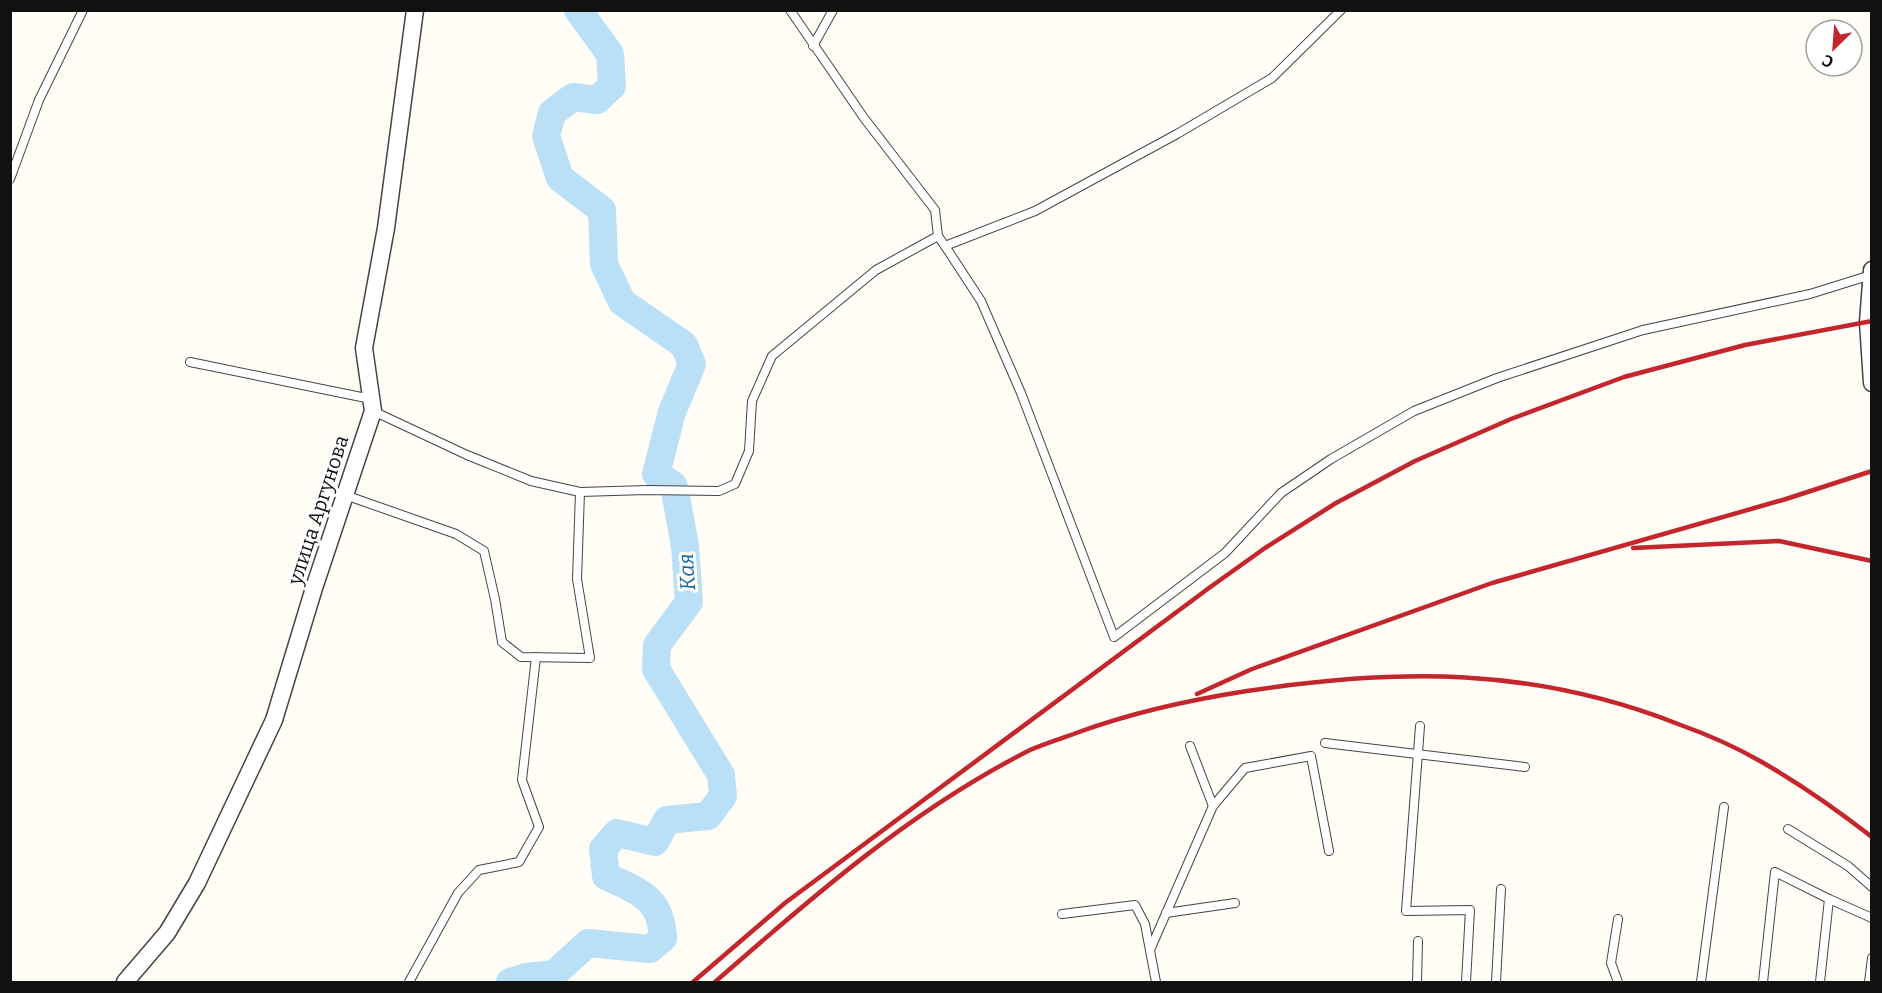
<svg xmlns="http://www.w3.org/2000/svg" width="1882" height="993" font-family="Bitter,serif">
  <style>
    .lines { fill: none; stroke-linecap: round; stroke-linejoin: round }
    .river { stroke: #b9e0f7; stroke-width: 28 }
    .service-casing { stroke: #444; stroke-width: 10 }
    .minor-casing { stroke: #444; stroke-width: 19 }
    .service { stroke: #fff; stroke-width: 8 }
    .minor { stroke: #fff; stroke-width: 16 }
    .rail { stroke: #c4262e; stroke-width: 4.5 }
    .labels { text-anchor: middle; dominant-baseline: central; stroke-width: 6; stroke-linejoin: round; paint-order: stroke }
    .street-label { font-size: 20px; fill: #111; stroke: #fff }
    .water-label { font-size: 21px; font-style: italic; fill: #1768a6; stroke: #fff }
  </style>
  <rect width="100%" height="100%" fill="#fffdf5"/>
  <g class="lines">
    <path class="river" d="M510 982 526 977 554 974 588 943 650 949 663 938C661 897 639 892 606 876L603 849 617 833 655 842 667 820 708 816 723 796 721 775 656 669 657 645 689 602 685 546 675 491 673 485 656 474 672 412 692 364 684 345 622 302 604 264 602 210 560 178 546 136 552 113 573 97 597 100 612 86 610 54 578 10"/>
    <g class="service-casing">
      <g id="service">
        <polyline points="790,10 864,118 935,210 938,236"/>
        <polyline points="813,46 833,10"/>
        <polyline points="10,179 39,100 83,10"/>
        <polyline points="945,246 981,301 1021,393 1114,637 1225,553 1281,493 1331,459 1414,411 1497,378 1643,330 1810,294 1871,275"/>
        <polyline points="190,362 371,399"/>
        <polyline points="373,411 467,455 531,481 580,492 647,490 719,491 735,484 749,451 752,401 772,356 876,270 938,236 945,246 1035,211 1177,134 1272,78 1341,10"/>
        <polyline points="345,495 456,534 484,551 495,599 502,642 521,657 590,658 577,579 580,492"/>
        <polyline points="1420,726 1406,911 1470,910 1466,982"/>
        <polyline points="1325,743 1525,767"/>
        <polyline points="1190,746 1213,806"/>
        <polyline points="1788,829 1848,866 1872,887"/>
        <polyline points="1829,899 1872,918"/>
        <polyline points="1166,913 1235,903"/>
        <polyline points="1062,914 1135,905 1145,924 1156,982"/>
        <polyline points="1150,950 1213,806 1245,768 1311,756 1329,851"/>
        <polyline points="409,982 458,893 479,870 519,862 539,827 522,780 536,657"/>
        <polyline points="1417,982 1418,941"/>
        <polyline points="1496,982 1501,889"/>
        <polyline points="1618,982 1611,963 1618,919"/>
        <polyline points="1701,982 1724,807"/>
        <polyline points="1763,982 1775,872 1829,899 1820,982"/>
        <polyline points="1869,982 1872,958"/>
      </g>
    </g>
    <g class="minor-casing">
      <g id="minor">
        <polyline points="1872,270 1868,322 1872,383"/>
        <polyline points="125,982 167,933 197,883 274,720 314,588 373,411 364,348 386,228 415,10"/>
      </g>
    </g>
    <use href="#service" class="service"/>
    <use href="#minor" class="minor"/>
    <g class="rail">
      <polyline points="1633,548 1779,541 1872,561"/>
      <polyline points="1197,694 1252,669 1492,583 1786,499 1872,471"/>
      <polyline points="693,982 785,903 1209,588 1265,548 1336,503 1415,461 1511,419 1624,377 1745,345 1872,321"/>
      <path d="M715 982C813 896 913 809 1030 750 1046 743 1063 738 1079 732 1134 712 1189 700 1247 691 1399 668 1533 667 1678 724 1706 734 1734 746 1760 761 1799 783 1836 809 1872 837"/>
    </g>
  </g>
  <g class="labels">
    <g class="street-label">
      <text transform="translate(318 510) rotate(-72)">улица Аргунова</text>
    </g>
    <g class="water-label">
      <text transform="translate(687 572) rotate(-94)">Кая</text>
    </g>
  </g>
  <rect width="1882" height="993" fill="none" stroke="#111111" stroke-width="24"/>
  <g transform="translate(1834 48) rotate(205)"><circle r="28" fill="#ffffff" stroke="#a0a0a0" stroke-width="1.5"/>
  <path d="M0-4.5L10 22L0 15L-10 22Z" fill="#c4262e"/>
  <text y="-9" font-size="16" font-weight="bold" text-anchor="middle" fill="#111111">С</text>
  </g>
</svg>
